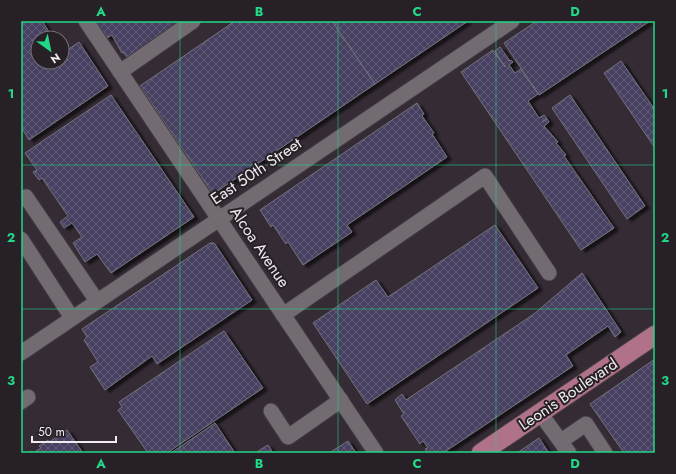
<svg xmlns="http://www.w3.org/2000/svg" width="676" height="474" font-family="Jost,sans-serif">
  <style>
    .built { fill: #352b35; fill-rule: evenodd }
    .building { fill: url(#building-cross-hatch); stroke: #74737c; filter: url(#shadow) }
    .lines { fill: none; stroke-linecap: round; stroke-linejoin: round }
    .minor-casing { stroke: #413c41; stroke-width: 17 }
    .major-casing { stroke: #413c41; stroke-width: 21 }
    .minor { stroke: #726b72; stroke-width: 15 }
    .major { stroke: #b07289; stroke-width: 19 }
    .grid { fill: none; stroke: #21d887; stroke-width: 1; stroke-opacity: 0.55 }
    .labels { text-anchor: middle; dominant-baseline: central; stroke-width: 4; stroke-linejoin: round; paint-order: stroke }
    .street-label { font-size: 16px; fill: #efebef; stroke: #272127 }
    .neatline { fill: none; stroke: #21d887; stroke-width: 1.5 }
    .grid-label { font-size: 13px; text-anchor: middle; font-weight: bold; fill: #21d887 }
  </style>
  <defs>
    <pattern id="building-cross-hatch" width="8" height="8" patternUnits="userSpaceOnUse"><rect width="8" height="8" fill="#464060"/><path d="M0 0l8 8M0 8l8-8" fill="none" stroke="#615c77"/></pattern>
    <filter id="shadow"><feDropShadow dx="4.5" dy="2.5" stdDeviation="1" flood-color="#0009"/></filter>
  </defs>
  <rect width="100%" height="100%" fill="#272127"/>
  <path class="built" d="M21 21H655V453H21ZM38 38H62V62H38Z"/>
  <g class="building">
    <polygon points="21,21 42,21 53,38 38,38 38,62 62,62 62,51 63,53 79,42 108,86 29,140 21,127"/>
    <polygon points="96,21 181,21 130,61 123,52 122,53 112,35 107,38"/>
    <polygon points="235,21 332,21 375,84 213,194 140,86"/>
    <polygon points="332,21 468,21 375,84"/>
    <polygon points="537,21 650,21 539,95 504,43"/>
    <polygon points="500,47 510,61 511,60 513,62 509,65 515,73 521,69 538,94 528,101 539,118 544,115 547,119 542,122 547,119 549,122 544,126 558,142 556,143 566,155 564,156 614,228 581,250 461,72 493,50 505,67 495,51"/>
    <polygon points="621,61 655,110 655,148 604,73"/>
    <polygon points="111,95 194,217 111,273 97,254 85,262 73,243 82,237 72,223 64,228 60,222 68,216 42,178 39,180 33,172 37,170 25,153"/>
    <polygon points="570,95 645,206 627,219 552,108"/>
    <polygon points="417,103 424,114 422,116 434,133 432,134 447,157 347,225 352,232 303,265 288,242 286,244 273,225 271,227 260,210"/>
    <polygon points="495,225 538,288 367,404 313,323 376,280 388,297"/>
    <polygon points="210,243 214,243 217,247 252,300 157,364 152,356 105,390 90,367 98,362 84,340 87,337 82,329"/>
    <polygon points="582,273 621,332 615,337 608,326 566,355 573,366 443,453 428,453 425,449 428,448 423,441 420,444 401,416 404,414 395,400 402,394 406,400 534,314"/>
    <polygon points="224,331 263,388 167,453 148,453 118,410 122,407 119,402"/>
    <polygon points="655,359 655,453 624,453 590,404"/>
    <polygon points="215,423 235,453 171,453"/>
    <polygon points="67,430 83,453 28,453 32,451 33,453 41,448 39,446 48,440 49,442"/>
    <polygon points="539,438 549,453 517,453"/>
    <polygon points="348,441 356,453 329,453"/>
    <polygon points="268,445 273,453 255,453"/>
  </g>
  <g class="lines">
    <g class="minor-casing">
      <g id="minor">
        <polyline points="86,21 376,453"/>
        <polyline points="120,72 193,21"/>
        <polyline points="21,199 26,197 97,301"/>
        <polyline points="21,239 72,318"/>
        <polyline points="283,315 485,176 549,273"/>
        <polyline points="21,353 512,21"/>
        <polyline points="21,402 28,397"/>
        <polyline points="271,411 288,437 341,400"/>
        <polyline points="540,413 569,453"/>
        <polyline points="561,441 586,424 605,453"/>
      </g>
    </g>
    <g class="major-casing">
      <polyline id="major" points="481,453 655,335"/>
    </g>
    <use href="#minor" class="minor"/>
    <use href="#major" class="major"/>
  </g>
  <path class="grid" d="M180 21V453M338 21V453M496 21V453M21 165H655M21 309H655"/>
  <g class="labels">
    <g class="street-label">
      <text transform="translate(256 171) rotate(-34)">East 50th Street</text>
      <text transform="translate(260 247) rotate(56)">Alcoa Avenue</text>
      <text transform="translate(568 394) rotate(-34)">Leonis Boulevard</text>
    </g>
  </g>
  <rect width="676" height="474" fill="none" stroke="#272127" stroke-width="44"/>
  <g transform="translate(50 50) rotate(147)"><circle r="19" fill="#272127" stroke="#777277"/>
  <path d="M0-3L7 15L0 10L-7 15Z" fill="#21d887"/>
  <text y="-6" font-size="11" font-weight="bold" text-anchor="middle" fill="#efebef">N</text>
  </g>
  <path d="M32 436v6h84v-6" fill="none" stroke="#efebef" stroke-width="2"/>
  <text x="38" y="436" font-size="12" fill="#efebef" stroke="#272127" stroke-width="3" paint-order="stroke">50 m</text>
  <rect x="22" y="22" width="632" height="430" class="neatline"/>
  <g class="grid-label">
    <text x="101" y="16">A</text>
    <text x="259" y="16">B</text>
    <text x="417" y="16">C</text>
    <text x="575" y="16">D</text>
    <text x="11" y="98">1</text>
    <text x="665" y="98">1</text>
    <text x="11" y="242">2</text>
    <text x="665" y="242">2</text>
    <text x="11" y="385">3</text>
    <text x="665" y="385">3</text>
    <text x="101" y="468">A</text>
    <text x="259" y="468">B</text>
    <text x="417" y="468">C</text>
    <text x="575" y="468">D</text>
  </g>
</svg>
